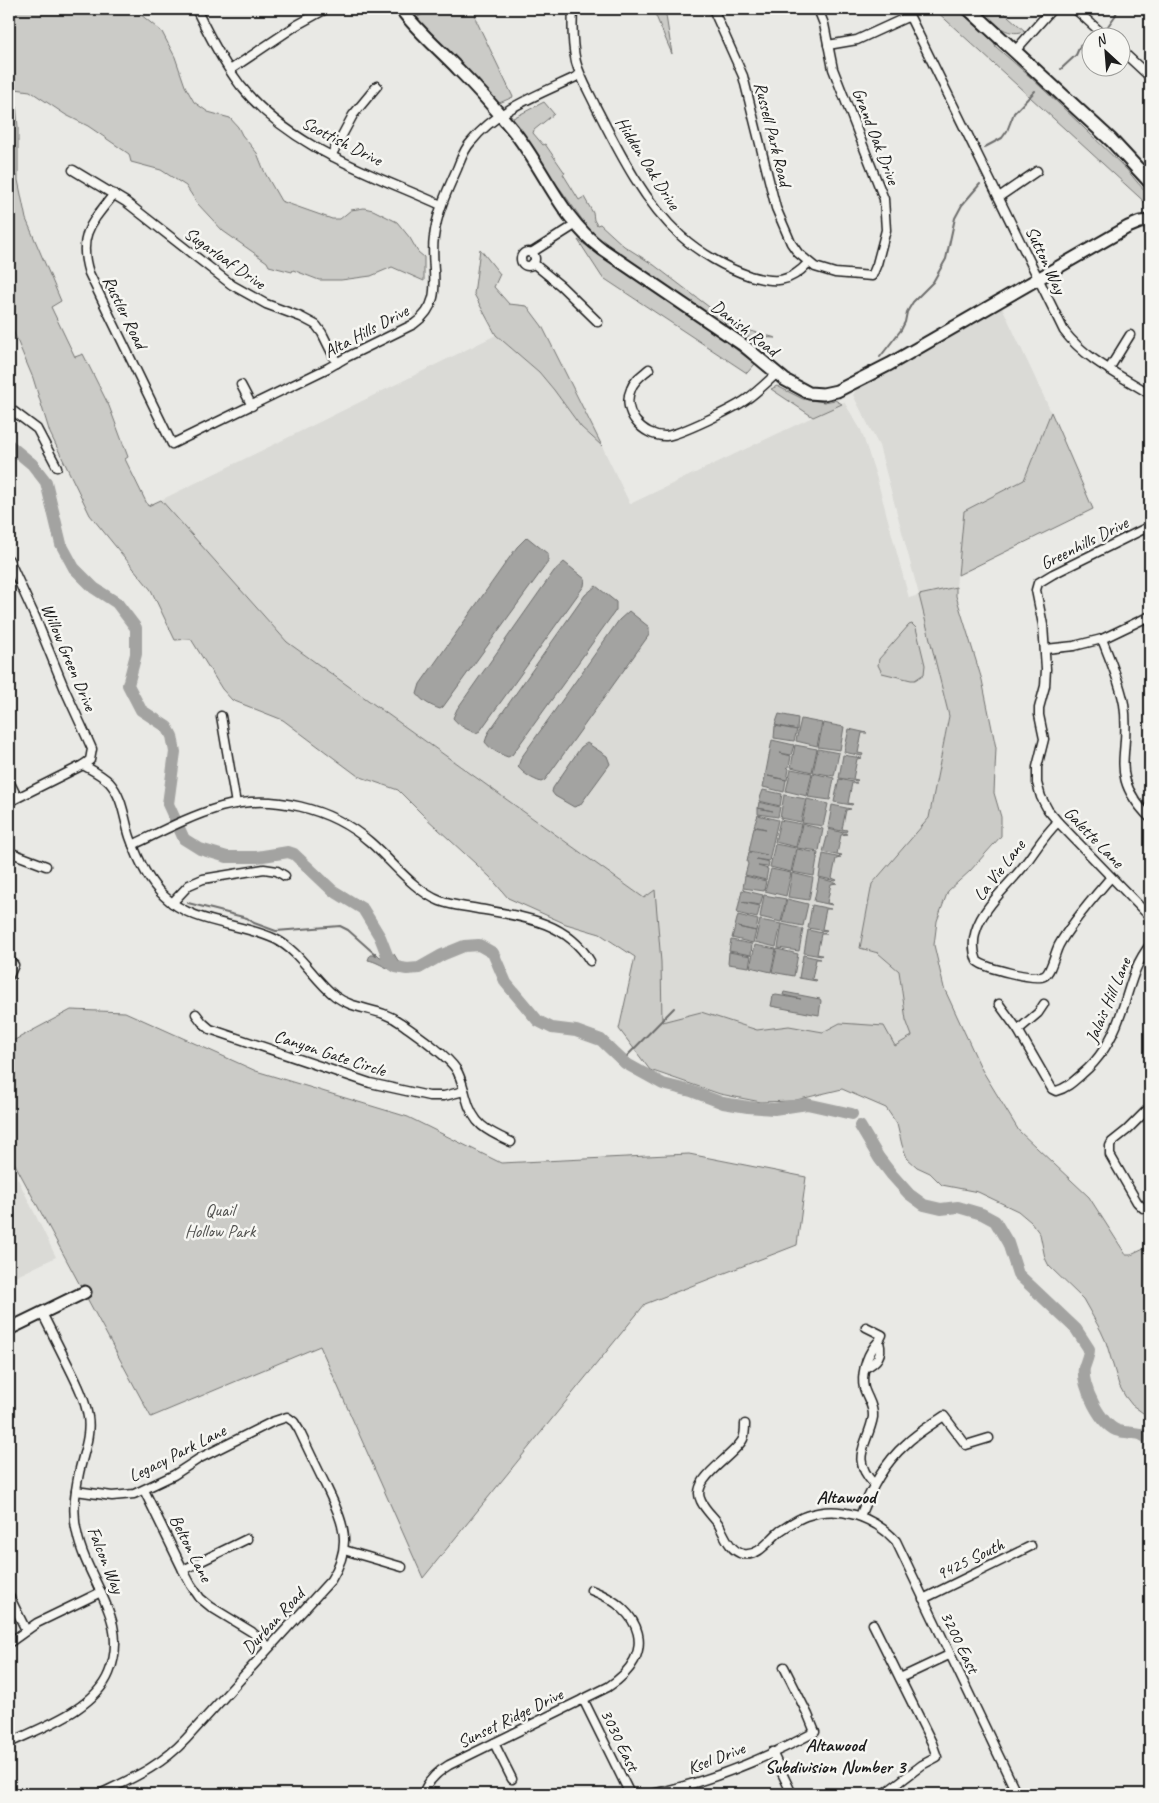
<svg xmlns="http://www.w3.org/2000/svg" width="1159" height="1803" font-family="Caveat,sans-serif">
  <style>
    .built { fill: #dadad6 }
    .green { fill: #cbcbc7; stroke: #747472 }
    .water { fill: #a3a3a1; stroke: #6d6d6c }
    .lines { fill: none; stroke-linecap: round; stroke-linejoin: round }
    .stream { stroke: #6d6d6c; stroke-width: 2 }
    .river { stroke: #a3a3a1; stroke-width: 12 }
    .street-casing { stroke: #1c1c1c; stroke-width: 11 }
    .secondary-casing { stroke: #1c1c1c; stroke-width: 15 }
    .primary-casing { stroke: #1c1c1c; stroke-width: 16 }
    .street { stroke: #f6f6f2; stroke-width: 8 }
    .secondary { stroke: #f6f6f2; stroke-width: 11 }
    .primary { stroke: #f6f6f2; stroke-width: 12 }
    .labels { text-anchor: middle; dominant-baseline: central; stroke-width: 5; stroke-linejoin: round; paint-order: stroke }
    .street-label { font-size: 18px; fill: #1c1c1c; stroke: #f6f6f2 }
    .park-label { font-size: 18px; fill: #51514f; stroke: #f6f6f2 }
    .neighbourhood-label { font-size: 19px; font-weight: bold; fill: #1c1c1c; stroke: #f6f6f2 }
  </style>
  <rect width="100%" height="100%" fill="#e9e9e5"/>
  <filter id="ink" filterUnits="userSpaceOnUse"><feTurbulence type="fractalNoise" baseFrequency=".02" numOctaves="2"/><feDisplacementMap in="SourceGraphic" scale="10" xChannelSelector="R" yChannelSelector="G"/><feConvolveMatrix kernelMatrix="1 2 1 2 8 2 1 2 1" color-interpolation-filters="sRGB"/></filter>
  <g filter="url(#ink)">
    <g class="built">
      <polygon points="1002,307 1051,412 1024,480 964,511 956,587 920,595 949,716 929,818 872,884 860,948 878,953 899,971 906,1020 913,1036 895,1046 840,1023 823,1032 789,1026 757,1030 701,1012 661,1023 654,891 644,898 287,642 161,500 496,335 539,372 554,390 581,427 602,446 630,504 844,402 861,430 877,479 909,598 919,595 879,446 853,395 856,390 860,386 905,363"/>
      <polygon points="9,1161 56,1257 9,1280"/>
    </g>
    <g class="green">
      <polygon points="9,9 134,9 162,32 175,57 185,86 194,102 208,112 230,118 238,127 242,135 257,153 265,173 281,201 332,219 340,219 351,210 364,208 373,210 397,222 410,238 418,252 424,257 424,281 392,267 371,276 341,280 319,280 293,270 292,272 269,266 267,262 223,231 197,203 186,186 161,170 131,162 129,154 88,126 66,115 30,91 15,89 18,128 18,180 26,219 61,301 51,307 75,357 83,354 109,406 128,457 125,459 148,506 161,500 287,642 644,898 655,890 661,962 662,1022 701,1012 757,1030 789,1026 823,1032 840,1023 884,1026 895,1046 912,1036 906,1020 899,971 878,953 860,948 872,884 929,818 949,716 919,595 956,587 956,596 982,680 996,748 994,793 1001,817 1001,836 970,871 948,891 937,921 934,945 944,988 982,1070 1019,1131 1089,1197 1126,1255 1131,1255 1150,1246 1150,1418 1132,1405 1125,1396 1119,1385 1106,1342 1101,1331 1083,1299 1049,1266 1045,1258 1040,1234 1031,1222 1018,1211 978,1192 942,1185 930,1173 917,1167 907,1158 902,1145 897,1124 886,1108 842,1089 792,1101 761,1102 720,1094 650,1070 619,1029 635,957 600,934 566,924 508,898 490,877 424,816 398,790 358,776 283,720 232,700 222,689 191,639 175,640 151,590 90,515 50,433 33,378 9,321"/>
      <polygon points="432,9 475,9 476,20 513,97 497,104 414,19"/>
      <polygon points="653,9 665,9 672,54"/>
      <path d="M934 9H957L994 42 996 47C1042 86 1084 128 1127 170 1135 179 1141 188 1150 195V207Z"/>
      <path d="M979 9H1000L1025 31C1005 38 993 21 979 9Z"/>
      <polygon points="544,102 554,114 534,130 533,133 543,145 545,144 565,173 563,174 579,200 584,197 593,213 594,220 597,225 600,224 624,246 654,265 713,310 740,328 776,338 746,337 743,340 727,327 593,235 561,190 555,183 552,181 513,124 513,118"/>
      <polygon points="578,240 720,337 755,364 747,373 602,277"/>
      <polygon points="480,249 500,274 494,287 509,304 527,306 542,326 602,446 581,427 554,390 539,372 496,335 474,294"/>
      <polygon points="777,386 803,399 824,402 835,400 842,404 813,417 771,389"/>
      <polygon points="1051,412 1093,509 958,575 964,511 1024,480"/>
      <polygon points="912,624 916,628 925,665 924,674 915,680 911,680 882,673 878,665 879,659 909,625"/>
      <polygon points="71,1010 125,1012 256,1071 408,1117 501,1163 689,1154 806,1177 797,1245 645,1304 423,1578 320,1346 151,1417 9,1153 9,1043"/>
    </g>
    <g class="water">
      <path d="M527 537 548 554V562L443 707 440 709C431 706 422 701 417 694L420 684 517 547Z"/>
      <path d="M564 562 585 579 584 586 480 731 476 733C468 730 459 726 453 718L457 709 554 571Z"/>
      <path d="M596 586 616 602V610L512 755 508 757C499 754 490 749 485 742L488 733 585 595Z"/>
      <path d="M629 611 649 627V635L545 780 541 782C532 779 524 774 518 767L521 758 619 620Z"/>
      <polygon points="779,714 798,718 797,730 775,725"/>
      <polygon points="801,719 822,723 817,746 796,741"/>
      <polygon points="823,723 844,727 840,750 818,747"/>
      <polygon points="775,726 797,730 794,741 774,738"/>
      <polygon points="849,729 867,733 862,733 858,753 863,754 862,756 844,752"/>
      <polygon points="772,740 794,745 791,755 780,753 791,756 789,767 787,767 789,769 787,780 768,776 786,780 784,792 763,787"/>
      <polygon points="587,743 607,756 610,764 580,805 574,807 555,796 552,792 553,788 581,747"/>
      <polygon points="795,745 817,749 812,772 791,767"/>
      <polygon points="818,749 839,753 834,776 813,772"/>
      <polygon points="843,755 862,758 857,759 853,779 858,780 857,781 839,778"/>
      <polygon points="791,769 812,773 807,796 786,791"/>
      <polygon points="813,773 834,778 830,800 808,797"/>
      <polygon points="839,779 857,783 852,783 848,803 853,804 852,805 834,802"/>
      <polygon points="763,790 782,794 780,806 759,801"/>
      <polygon points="784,795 806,799 801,822 780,818"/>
      <polygon points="807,799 828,804 823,826 802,823"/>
      <polygon points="759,802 780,807 778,817 758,814 758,808 773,811 758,808"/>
      <polygon points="832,805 851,809 846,810 842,829 847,830 846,832 828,828"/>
      <polygon points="758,815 778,820 769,861 756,859 769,862 768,867 758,866 768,869 766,880 745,875 748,864 747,862 749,852 767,855 749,851 754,827 766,829 754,826"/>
      <polygon points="780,820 801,824 796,847 775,842"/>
      <polygon points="802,824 823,829 819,851 797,848"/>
      <polygon points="829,829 847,834 841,835 837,854 842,855 841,856 823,852"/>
      <polygon points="775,844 796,848 791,872 770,867"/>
      <polygon points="797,849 818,853 814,876 792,872"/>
      <polygon points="823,854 841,858 836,859 832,878 837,880 836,881 819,877"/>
      <polygon points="771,869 791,873 786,896 765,891"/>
      <polygon points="792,873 813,878 809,900 788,897"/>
      <polygon points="745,876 766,881 764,891 743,888"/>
      <polygon points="819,878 837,883 831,884 827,903 832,904 832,905 814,901"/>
      <polygon points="742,890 763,895 760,905 742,902 760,906 757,918 737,913"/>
      <polygon points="764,895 786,899 781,922 760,917"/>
      <polygon points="787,899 808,904 803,926 782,922"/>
      <polygon points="812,905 831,909 826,909 822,929 827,930 826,931 808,928"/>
      <polygon points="738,915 758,920 756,931 738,927 756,931 753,943 732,938"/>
      <polygon points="760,920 781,924 776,947 755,942"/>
      <polygon points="782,924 803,929 799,951 778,948"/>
      <polygon points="808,930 827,934 821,934 817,954 822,955 821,956 804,953"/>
      <polygon points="731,940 752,944 751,955 729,951"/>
      <polygon points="755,945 776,949 771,972 750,967"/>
      <polygon points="777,949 798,954 794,976 772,972"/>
      <path d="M375 952 380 957 394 954 400 964 407 969C391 975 383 963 368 960L370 955H373Z"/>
      <polygon points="729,952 751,956 749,967 728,964"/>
      <polygon points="803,955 821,959 816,959 812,979 817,980 816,981 799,978"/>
      <polygon points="784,992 820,999 821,1001 819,1015 771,1006 773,996 776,995 801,999 783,995"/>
    </g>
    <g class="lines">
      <g class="stream">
        <polyline points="1108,26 1115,16 1118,9"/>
        <polyline points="1061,69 1076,55 1080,46 1089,40"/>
        <polyline points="985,147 1002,138 1007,131 1014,113 1035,91"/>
        <polyline points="880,357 901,330 905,322 907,312 913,302 933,282 946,259 955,218 962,205 980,184"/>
        <polyline points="188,903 247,918 254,923 276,931 340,926 348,930 376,955"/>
        <polyline points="622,1061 674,1008"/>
      </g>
      <g class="river">
        <polyline points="9,445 32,464 46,482 61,544 74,568 94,588 117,603 136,628 136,654 128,685 141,710 167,727 172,736 175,752 168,804 184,839 200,849 227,857 257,857 288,852 294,854 332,890 363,909 380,937 387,955 393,965 396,967 407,969 419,968 442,955 464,946 479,945 493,953 506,983 538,1021 552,1028 576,1031 601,1040 625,1063 663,1084 691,1091 723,1103 748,1107 774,1109 807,1104 852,1114"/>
        <path d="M860 1126 879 1158 892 1175 909 1194 924 1205 941 1209 958 1207 982 1214 995 1221 1008 1243 1018 1274 1076 1329 1089 1349C1089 1356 1086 1361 1084 1368 1081 1385 1101 1427 1119 1431 1130 1434 1143 1430 1150 1442"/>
      </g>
      <g class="street-casing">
        <g id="street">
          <path d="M196 9C209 35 222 61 240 85 290 148 370 173 441 205"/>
          <path d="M573 9C572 27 572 44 576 62 580 77 589 92 596 107 619 152 643 201 681 236 700 253 726 268 750 276 775 283 790 283 808 263"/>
          <polyline points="713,9 743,76 776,208 791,243 798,253 815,267 835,273 872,276 877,264 886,230 884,199 833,69 824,24 818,9"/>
          <polyline points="1075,9 1107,38"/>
          <path d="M828 45 857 40 905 18 910 17 1064 331C1086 360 1120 375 1150 394"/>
          <polyline points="1015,51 1052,9"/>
          <polyline points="1122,51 1150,77"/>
          <polyline points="230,70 297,25 326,9"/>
          <polyline points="331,156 353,115 377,86"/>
          <polyline points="73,170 126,202 232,285 266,304 301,317 316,325 322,333 337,363"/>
          <path d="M114 194C92 222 77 235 89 273L172 444 328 368 347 357 414 324C447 301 429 270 434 237 437 212 447 191 457 169 461 159 464 149 471 142 498 108 543 93 580 75"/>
          <polyline points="999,197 1037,171"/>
          <circle cx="528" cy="259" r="7"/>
          <polyline points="531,253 575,225"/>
          <polyline points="533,263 561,286 598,322"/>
          <path d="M649 369C642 375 634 380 631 389 621 411 642 437 666 436 681 434 733 409 747 399 757 392 766 383 776 374"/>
          <polyline points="1109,369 1130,335"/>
          <polyline points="241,385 252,406"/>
          <polyline points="9,408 37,429 57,467"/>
          <polyline points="1150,526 1053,574 1038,583 1036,590 1043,625 1046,669 1045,686 1039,708 1039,715 1044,739 1037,767 1037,783 1041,797 1048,810 1058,822 1150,917"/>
          <polyline points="9,560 36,619 65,690 88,740 92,749 90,760 83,765 9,802"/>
          <path d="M1102 639C1110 660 1120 682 1124 704 1132 756 1106 773 1150 818"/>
          <polyline points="1046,649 1074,646 1102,639 1150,616"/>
          <polyline points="221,716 236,804"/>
          <path d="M83 765C92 770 102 775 109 782 123 797 124 819 130 837 137 857 148 881 164 896 194 925 239 922 275 939 300 951 314 980 335 996 355 1011 379 1007 401 1023 416 1034 446 1054 456 1069 461 1077 463 1087 466 1097 473 1125 487 1131 511 1142"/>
          <polyline points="9,781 17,797"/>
          <path d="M1058 822C1043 836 1035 852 1022 868 1002 893 962 924 977 961 985 968 1036 981 1044 976 1051 973 1055 952 1059 945 1071 923 1095 896 1111 877"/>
          <path d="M133 845C162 831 190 816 221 807 272 793 331 808 370 842 391 860 414 891 440 901 450 905 462 906 473 908 517 916 565 919 590 961"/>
          <polyline points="9,852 46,866"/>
          <polyline points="172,903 189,885 203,879 264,869 277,871 285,876"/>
          <polyline points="9,959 14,965 9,976"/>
          <path d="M999 1004 1018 1030 1052 1089 1056 1091C1067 1088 1074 1081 1082 1074 1100 1059 1112 1039 1120 1016 1130 990 1132 968 1150 945"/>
          <polyline points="196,1014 202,1022 210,1029 370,1083 429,1096 444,1096 464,1091"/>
          <polyline points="1018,1030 1038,1013 1044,1004"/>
          <polyline points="1150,1107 1127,1130 1112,1142 1110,1146 1110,1155 1137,1202 1143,1208 1150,1208"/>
          <path d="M866 1327 882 1335C880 1341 877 1343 874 1347 866 1357 861 1376 864 1388 867 1398 874 1406 873 1417 868 1445 849 1457 874 1484"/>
          <path d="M865 1368C877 1362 883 1355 879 1342"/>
          <path d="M745 1424C745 1429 745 1434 743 1439 734 1457 689 1479 701 1501 705 1510 714 1517 719 1525 725 1536 730 1551 743 1554 759 1557 769 1540 780 1531 788 1526 797 1519 806 1516 839 1504 874 1517 896 1541L1017 1794"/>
          <polyline points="144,1490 183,1570 191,1585 200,1598 211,1607 252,1632 269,1647"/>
          <path d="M76 1491 112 1496 134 1494 174 1475 200 1458 272 1422 287 1417 294 1422 299 1430C308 1449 317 1468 326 1486 343 1522 354 1544 331 1580L186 1739C161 1766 133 1778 100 1794"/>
          <path d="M860 1516C871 1489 884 1463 906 1444 917 1433 931 1425 944 1416L966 1445 989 1438"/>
          <polyline points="344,1550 402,1567"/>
          <polyline points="183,1570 247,1539"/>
          <polyline points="9,1596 26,1630"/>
          <polyline points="923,1599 1031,1546"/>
          <polyline points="873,1624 932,1743 937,1757 922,1765 884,1794"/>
          <polyline points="9,1643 37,1623 101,1592"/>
          <polyline points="900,1678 949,1655"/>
          <polyline points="583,1699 630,1794"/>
          <path d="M9 1743C42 1727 94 1710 109 1673 131 1620 87 1582 77 1533 72 1513 75 1493 79 1473 83 1454 91 1436 88 1417 85 1399 77 1383 69 1367 60 1349 51 1331 42 1313"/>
          <polyline points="494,1743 512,1779"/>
          <polyline points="772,1752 792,1794"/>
          <path d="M423 1794C428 1780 437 1772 449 1765L608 1687C659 1654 642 1609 591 1590"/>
          <path d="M652 1794C709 1782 764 1759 815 1732L808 1715 784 1667"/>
        </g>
      </g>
      <g class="secondary-casing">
        <g id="secondary">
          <path d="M401 9C418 32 439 49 458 69 477 88 495 108 512 129 544 168 560 218 602 249L743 345 785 380 809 393 823 394 837 391 890 364 1128 227 1140 222 1150 221"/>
          <polyline points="9,1329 85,1292"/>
        </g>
      </g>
      <g class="primary-casing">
        <polyline id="primary" points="969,9 1111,140 1150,182"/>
      </g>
      <use href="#street" class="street"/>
      <use href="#secondary" class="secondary"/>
      <use href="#primary" class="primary"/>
    </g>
  </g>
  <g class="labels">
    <g class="street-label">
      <text transform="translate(773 134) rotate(76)">Russell Park Road</text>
      <text transform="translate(876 136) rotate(69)">Grand Oak Drive</text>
      <text transform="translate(342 141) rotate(27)">Scottish Drive</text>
      <text transform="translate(648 163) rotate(58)">Hidden Oak Drive</text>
      <text transform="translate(225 258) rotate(35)">Sugarloaf Drive</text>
      <text transform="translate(1046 260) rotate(65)">Sutton Way</text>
      <text transform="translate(125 312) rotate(64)">Rustler Road</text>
      <text transform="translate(745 328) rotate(38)">Danish Road</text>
      <text transform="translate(366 331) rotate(-28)">Alta Hills Drive</text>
      <text transform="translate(1084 543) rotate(-27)">Greenhills Drive</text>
      <text transform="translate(69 657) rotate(67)">Willow Green Drive</text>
      <text transform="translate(1094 837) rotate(46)">Galette Lane</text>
      <text transform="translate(999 870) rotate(-52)">La Vie Lane</text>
      <text transform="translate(1108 1000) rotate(-67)">Jalais Hill Lane</text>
      <text transform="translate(330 1053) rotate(18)">Canyon Gate Circle</text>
      <text transform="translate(177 1453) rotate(-27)">Legacy Park Lane</text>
      <text transform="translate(191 1548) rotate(63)">Belton Lane</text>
      <text transform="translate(970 1559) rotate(-26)">9425 South</text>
      <text transform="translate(106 1560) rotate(68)">Falcon Way</text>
      <text transform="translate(273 1621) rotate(-47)">Durban Road</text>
      <text transform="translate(960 1642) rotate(64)">3200 East</text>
      <text transform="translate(510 1718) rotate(-26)">Sunset Ridge Drive</text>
      <text transform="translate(620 1740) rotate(64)">3030 East</text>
      <text transform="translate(716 1758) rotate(-21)">Ksel Drive</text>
    </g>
    <g class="park-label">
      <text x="220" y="1210">Quail<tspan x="220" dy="21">Hollow Park</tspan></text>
    </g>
    <g class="neighbourhood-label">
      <text x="846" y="1497">Altawood</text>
      <text x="835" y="1745">Altawood<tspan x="835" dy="22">Subdivision Number 3</tspan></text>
    </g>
  </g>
  <rect width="1159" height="1803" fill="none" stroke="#f6f6f2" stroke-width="30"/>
  <rect x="15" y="15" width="1129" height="1773" fill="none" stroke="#1c1c1c" stroke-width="2" filter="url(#ink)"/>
  <g transform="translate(1106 52) rotate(334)"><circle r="24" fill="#f6f6f2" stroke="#9f9f9c"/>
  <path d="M0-4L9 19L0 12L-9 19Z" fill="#1c1c1c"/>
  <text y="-8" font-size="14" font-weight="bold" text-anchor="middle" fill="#1c1c1c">N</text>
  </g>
</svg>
